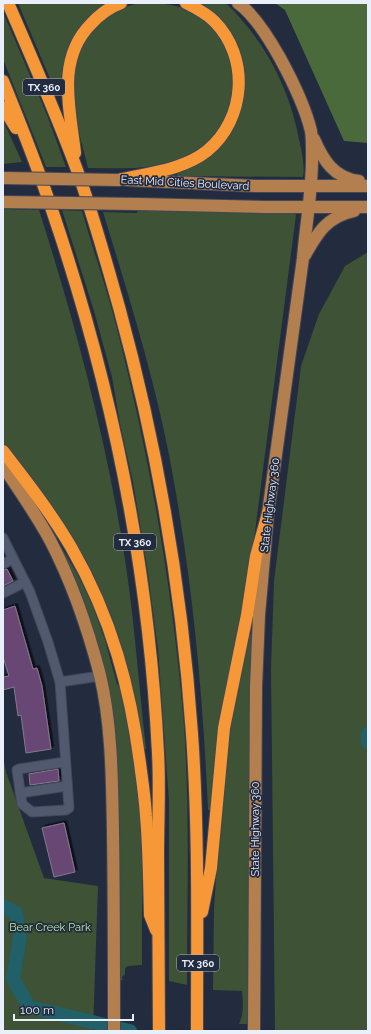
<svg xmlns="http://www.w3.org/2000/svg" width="371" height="1034" font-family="Raleway,sans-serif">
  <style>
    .green { fill: #3e5235 }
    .forest { fill: #4a6a3b }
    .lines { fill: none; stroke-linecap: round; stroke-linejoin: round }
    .river { stroke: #216069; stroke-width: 14 }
    .building { fill: #674775; stroke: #87788d; filter: url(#shadow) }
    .minor-casing { stroke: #424858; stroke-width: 11 }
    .major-casing { stroke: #424858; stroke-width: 14 }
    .highway-casing { stroke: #424858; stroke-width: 14 }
    .minor { stroke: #50596e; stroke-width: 9 }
    .major { stroke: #b47f4e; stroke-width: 12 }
    .highway { stroke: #f79838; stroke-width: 12 }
    .major-bridge-casing { stroke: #424858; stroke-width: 14; stroke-linecap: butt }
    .major-bridge { stroke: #b47f4e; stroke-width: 12 }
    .labels { text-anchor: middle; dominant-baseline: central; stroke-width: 3.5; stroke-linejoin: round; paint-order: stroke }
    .shield { fill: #232b3e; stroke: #aeb4c3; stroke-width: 1 }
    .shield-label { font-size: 10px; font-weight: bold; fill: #eaeffc }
    .street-label { font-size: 11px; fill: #eaeffc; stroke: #232b3e }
    .park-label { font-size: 11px; fill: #b4e89e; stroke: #232b3e }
  </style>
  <defs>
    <filter id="shadow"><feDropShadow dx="2.5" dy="-2.5" stdDeviation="0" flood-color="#0009"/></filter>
  </defs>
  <rect width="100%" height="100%" fill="#232b3e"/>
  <g class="green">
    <polygon points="18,3 110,3 70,44 64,66 61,79 62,91 56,93"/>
    <path d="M140 3C156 3 170 3 185 9 195 13 204 21 212 28 223 40 234 63 234 80 235 99 226 125 212 139 204 146 194 152 184 157 155 171 119 168 88 168L75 117 71 79 82 44 93 28 107 16 124 7Z"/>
    <path d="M194 3H226C266 42 290 89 300 144 302 153 305 168 303 177L177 176V171L222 142 240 57Z"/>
    <polygon points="3,12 47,115 66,167 46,167 3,59"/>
    <polygon points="3,120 22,162 3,164"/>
    <path d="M3 209 39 210C76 326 108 445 126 566 135 627 139 688 146 749L142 750 111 622 3 447Z"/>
    <path d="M62 210 82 211C93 250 107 289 117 329 150 458 173 591 184 725 190 811 187 899 187 985L169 981V802L158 649 147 567 133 482 120 424 112 377 94 311Z"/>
    <path d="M138 210 293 211 296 215 247 593 212 810H208C203 693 192 576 170 460 154 376 128 294 103 212L137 213Z"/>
    <polygon points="368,252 368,1031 275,1031 271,669 274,581 301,366 319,314 345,266"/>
    <polygon points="43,516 78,575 92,604 105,640 117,684 122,690 130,726 141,812 144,864 142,865 142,965 128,966 125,968 125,974 122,977 123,980 118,980 119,878 97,645 82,597 42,517"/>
    <path d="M248 634H253L249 1024H239C244 1013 243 1003 242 991L213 990 214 907 225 747Z"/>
    <polygon points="3,757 6,772 44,878 98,886 93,1031 3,1031"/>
  </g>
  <polygon class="forest" points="275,3 368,3 368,143 344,141 285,10"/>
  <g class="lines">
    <g class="river">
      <polyline points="368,734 368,742"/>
      <polyline points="3,906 16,913 20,936 13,979 29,1007 130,1031"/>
    </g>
  </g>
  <g class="building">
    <polygon points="7,569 13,581 3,586 3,570"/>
    <polygon points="15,606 33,669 37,668 42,686 51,749 26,753 21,715 18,716 14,687 3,690 3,677 9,676 3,657 3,610"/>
    <polygon points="58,769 59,781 30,785 29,774"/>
    <polygon points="64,823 75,872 54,877 42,828"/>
  </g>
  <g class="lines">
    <g class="minor-casing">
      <g id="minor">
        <polyline points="3,538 30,592 48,642 60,682 69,808 66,810 32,812 22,804 17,770 19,769 65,762"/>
        <polyline points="3,564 13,559"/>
        <polyline points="3,593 25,582"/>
        <polyline points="60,682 100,676"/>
        <polyline points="20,793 67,786"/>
      </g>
    </g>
    <g class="major-casing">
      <g id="major">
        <path d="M238 3C255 15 270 40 280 58 292 80 305 106 311 131 312 137 312 145 312 152 313 187 306 222 303 258L268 513 259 615 256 687 254 1031"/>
        <path d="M314 139C323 160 334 178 359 181"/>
        <polyline points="127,180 255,186 368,186"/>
        <polyline points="138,204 264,207 368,207"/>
        <path d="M305 255C318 232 327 217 354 211"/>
        <path d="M3 466C19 490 36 514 50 540 72 582 88 629 100 675 112 725 112 781 113 832 114 898 114 965 114 1031"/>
      </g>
    </g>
    <g class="highway-casing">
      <g id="highway">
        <path d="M8 3C32 58 56 113 77 170 93 214 106 261 119 307 157 446 182 589 192 734 199 833 197 932 197 1031"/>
        <path d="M3 81C21 125 38 168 53 213 112 387 149 570 158 753 160 787 158 821 158 855 158 914 159 972 159 1031"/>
        <polyline points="3,107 16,128"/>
        <path d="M75 153C70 109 56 59 91 24 99 15 110 7 121 3"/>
        <path d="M118 180C148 173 183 170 207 151 246 119 250 57 214 21 206 13 196 8 186 3"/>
        <path d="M3 451C27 482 51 513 71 547 112 618 131 690 141 771 143 785 145 801 146 816 149 849 149 882 150 915L156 930"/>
        <polyline points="202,912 211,868 224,728 247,615 256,556 268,513"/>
      </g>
    </g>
    <use href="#minor" class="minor"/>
    <use href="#major" class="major"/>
    <use href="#highway" class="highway"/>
    <g class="major-bridge-casing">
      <g id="major-bridge">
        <polyline points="3,178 118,180"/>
        <polyline points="3,202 138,204"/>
      </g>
    </g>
    <use href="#major-bridge" class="major-bridge"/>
  </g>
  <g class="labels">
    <g class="shield">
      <rect x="23" y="79" width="42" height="16" rx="3"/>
      <rect x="114" y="534" width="42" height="16" rx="3"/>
      <rect x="177" y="955" width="42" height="16" rx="3"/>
    </g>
    <g class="shield-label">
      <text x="44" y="87">TX 360</text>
      <text x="135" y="542">TX 360</text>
      <text x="198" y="963">TX 360</text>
    </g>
    <g class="street-label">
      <text transform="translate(185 183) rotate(3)">East Mid Cities Boulevard</text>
      <text transform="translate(270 505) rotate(-83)">State Highway 360</text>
      <text transform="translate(255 829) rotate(-90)">State Highway 360</text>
    </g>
    <g class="park-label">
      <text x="50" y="927">Bear Creek Park</text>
    </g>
  </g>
  <rect width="371" height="1034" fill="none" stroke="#eaeffc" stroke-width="8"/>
  <path d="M14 1014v6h119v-6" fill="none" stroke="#eaeffc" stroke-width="2"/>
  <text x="20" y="1014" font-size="12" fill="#eaeffc" stroke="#232b3e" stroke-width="3" paint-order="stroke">100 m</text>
</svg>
